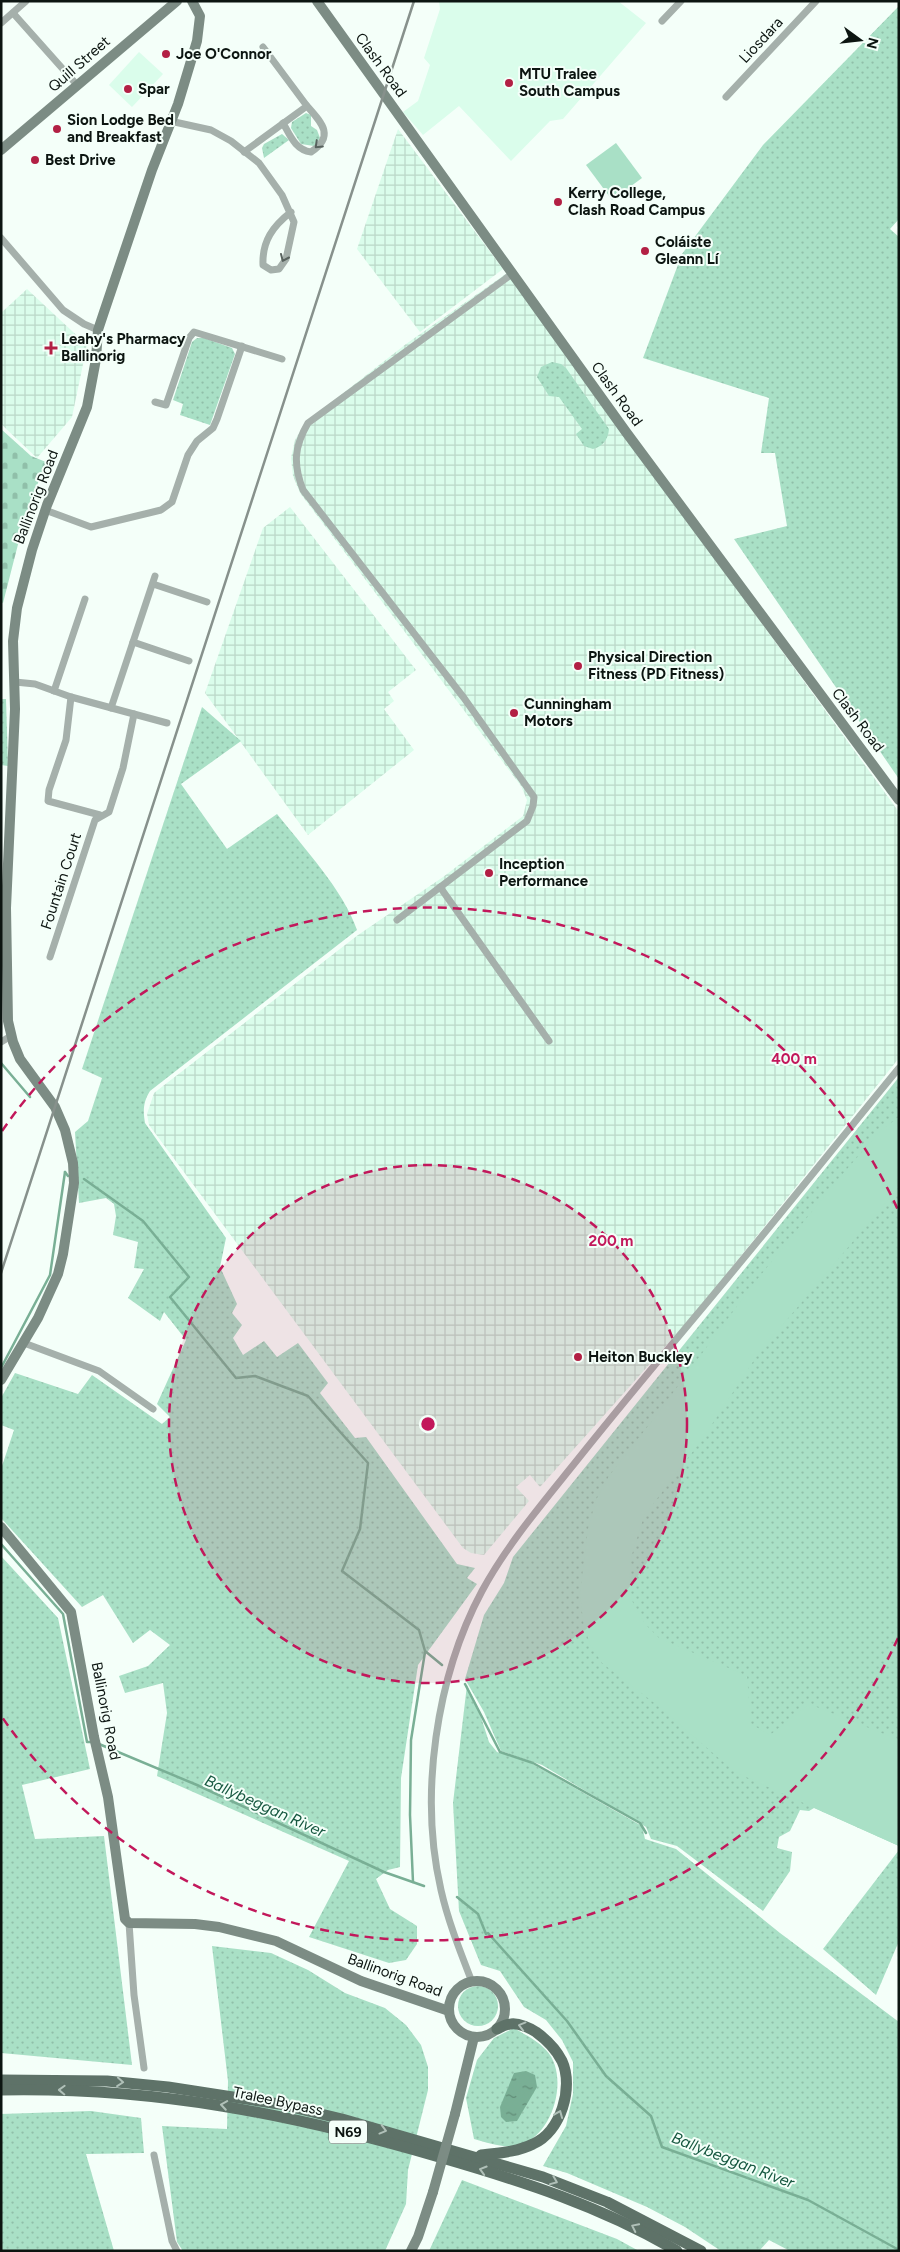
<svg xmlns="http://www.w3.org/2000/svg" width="900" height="2252" font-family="Figtree,sans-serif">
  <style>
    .built { fill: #dafdeb }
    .industrial { fill: url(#industrial-grid) }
    .grass { fill: url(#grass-dots) }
    .cemetery { fill: url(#cemetery-stones) }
    .pitch { fill: #a9e0c6 }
    .water { fill: url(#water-ripples) }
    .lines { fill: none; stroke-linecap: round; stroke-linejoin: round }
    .stream { stroke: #79af95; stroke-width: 2.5 }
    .street { stroke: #a5b0ab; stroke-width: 7 }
    .secondary { stroke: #7c8c84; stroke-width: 10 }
    .primary { stroke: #5e7268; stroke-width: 11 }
    .rail { stroke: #87918c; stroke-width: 2.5 }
    .secondary-bridge { stroke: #7c8c84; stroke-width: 10 }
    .oneway { stroke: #58625e }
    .oneway2 { stroke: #b0c0b8 }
    .ring { fill: none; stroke: #c2185b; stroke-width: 2.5; stroke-dasharray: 9 6 }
    .poi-dot { fill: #b22044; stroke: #f4fff9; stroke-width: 2 }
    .labels { text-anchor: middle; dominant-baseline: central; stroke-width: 4; stroke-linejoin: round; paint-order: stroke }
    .shield { fill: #f4fff9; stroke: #525b57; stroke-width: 1 }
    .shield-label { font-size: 14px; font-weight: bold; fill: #0c1511 }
    .street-label { font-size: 15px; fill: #0c1511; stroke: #f4fff9 }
    .poi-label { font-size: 15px; font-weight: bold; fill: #0c1511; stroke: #f4fff9; text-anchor: start }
    .water-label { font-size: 16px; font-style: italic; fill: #165840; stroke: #f4fff9 }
    .centre { fill: #c2185b; stroke: #f4fff9; stroke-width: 2.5 }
    .ring-label { font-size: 15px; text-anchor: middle; font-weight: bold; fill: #c2185b; stroke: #f4fff9; stroke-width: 4; stroke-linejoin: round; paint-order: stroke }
  </style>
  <defs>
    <pattern id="industrial-grid" width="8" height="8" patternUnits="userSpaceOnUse" patternTransform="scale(1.25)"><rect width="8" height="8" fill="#dafdeb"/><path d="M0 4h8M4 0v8" fill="none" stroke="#bad8c8"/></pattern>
    <pattern id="grass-dots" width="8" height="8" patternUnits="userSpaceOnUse" patternTransform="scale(1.25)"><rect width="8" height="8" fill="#a9e0c6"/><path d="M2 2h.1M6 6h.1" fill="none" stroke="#90bfa9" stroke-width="1.8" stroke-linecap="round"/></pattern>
    <pattern id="cemetery-stones" width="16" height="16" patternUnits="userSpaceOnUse" patternTransform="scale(1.25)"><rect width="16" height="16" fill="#a9e0c6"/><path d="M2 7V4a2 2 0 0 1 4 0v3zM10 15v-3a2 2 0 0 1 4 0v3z" fill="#90bfa9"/></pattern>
    <pattern id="water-ripples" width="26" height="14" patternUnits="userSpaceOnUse" patternTransform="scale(1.25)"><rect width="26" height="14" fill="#79af95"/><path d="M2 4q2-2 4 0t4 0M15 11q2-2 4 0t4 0" fill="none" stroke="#628d78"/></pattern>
  </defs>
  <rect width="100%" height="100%" fill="#f4fff9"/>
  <g class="built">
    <polygon points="439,1 618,1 646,23 563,119 550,121 511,161 459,106 423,135 403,112 418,101 430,65 424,58 440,9"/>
    <polygon points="139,52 163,74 132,107 109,85"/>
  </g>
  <g class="industrial">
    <polygon points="398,129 503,269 420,332 357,249"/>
    <polygon points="507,273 899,812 899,1058 696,1312 648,1366 540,1487 530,1475 516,1487 529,1501 484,1555 471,1553 463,1548 149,1125 147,1114 154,1093 358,935 443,877 523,816 527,800 521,786 300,493 293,476 291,458 295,440 305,423 406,344"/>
    <polygon points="27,289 87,345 72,417 37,458 1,424 1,313"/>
    <polygon points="290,507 416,670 388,692 394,701 384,709 414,750 308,835 205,693 263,528"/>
  </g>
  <g class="grass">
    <polygon points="899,6 899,219 890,229 899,237 899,779 734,539 787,526 775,453 761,453 769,398 643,358 682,254 763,145"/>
    <polygon points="306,113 311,115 311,126 317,130 320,138 314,146 301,144 291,128 292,122"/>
    <polygon points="282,134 289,140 264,158 262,148 264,144"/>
    <polygon points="197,338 204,338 232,348 235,354 210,425 180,415 183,404 173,400 192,342"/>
    <path d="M552 362 561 364 566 368 609 429C608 440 603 446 593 449L584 446 576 434 582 429 559 397 549 396 537 377 541 367Z"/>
    <polygon points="1,699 6,699 8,766 1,765"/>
    <path d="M202 707 241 741 181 784 227 849 277 814C303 847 344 891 357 930L150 1091C143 1102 143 1111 145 1123L226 1238 220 1267 237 1304 232 1313 242 1325 233 1338 243 1355 264 1341 277 1357 298 1343 328 1383 320 1393 355 1438 366 1437 457 1564 475 1568 467 1578 477 1584 418 1665 401 1778 400 1867 388 1870 376 1879 390 1909 417 1926V1944L406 1960 389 1963 309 1937 349 1861 157 1776 167 1713 163 1683 125 1693 119 1676 148 1666 170 1645 150 1630 133 1643 103 1595 82 1607 1 1518V1469L14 1430 1 1425V1398L15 1373 78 1394 92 1375 162 1424 170 1417 157 1404 186 1340 164 1312 160 1321 128 1298 144 1269 134 1268 138 1242 113 1235 116 1216 114 1204 106 1198 79 1203 75 1132 88 1121 102 1078 82 1069Z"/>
    <polygon points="899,1077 899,1846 814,1808 809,1811 800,1810 790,1831 779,1837 777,1848 792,1852 790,1871 763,1911 677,1846 651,1839 646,1827 542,1765 501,1751 484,1712 465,1679 484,1615 504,1583 513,1557"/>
    <polygon points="1,1556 58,1618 90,1769 22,1785 35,1839 104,1836 132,2065 1,2053"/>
    <polygon points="467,1685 479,1711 489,1742 497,1752 529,1762 642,1826 645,1839 676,1849 780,1933 899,2022 899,2251 790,2251 769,2240 759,2251 721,2251 685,2227 647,2207 567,2173 543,2166 566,2126 573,2094 573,2062 562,2040 546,2020 524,2007 500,1971 481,1965 459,1911 453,1803"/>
    <polygon points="899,1850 899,1941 876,1995 823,1949"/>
    <polygon points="212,1946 271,1953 308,1970 345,1993 385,2008 406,2025 421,2045 428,2067 428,2090 408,2170 406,2204 385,2251 183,2251 177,2242 162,2126 227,2129 228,2081"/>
    <circle cx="478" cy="2006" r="20"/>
    <path d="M514 2028C525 2035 537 2040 546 2050 570 2075 554 2135 520 2145 504 2149 489 2143 474 2139L466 2098 477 2060 494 2038Z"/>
    <polygon points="91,2111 141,2118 144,2153 86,2154 114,2251 1,2251 1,2114"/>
    <polygon points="462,2180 617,2239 639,2251 429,2251"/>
  </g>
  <polygon class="cemetery" points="1,429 31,456 46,462 25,517 3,603 1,602"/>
  <g class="pitch">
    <polygon points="616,143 642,178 612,200 586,165"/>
    <polygon points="899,1117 899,1187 758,1354 703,1438 644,1516 629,1564 631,1599 645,1624 659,1638 747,1676 751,1724 770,1735 809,1704 899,1740 899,1846 735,1772 657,1705 602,1663 590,1644 583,1621 580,1593 588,1529 596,1500 609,1476 652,1421 752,1286 834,1184 880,1131"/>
  </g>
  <polygon class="water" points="526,2071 535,2075 537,2087 517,2121 506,2122 501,2117 500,2107 514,2073"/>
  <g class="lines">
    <g class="stream">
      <polyline points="1,1063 30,1097"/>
      <polyline points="65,1172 68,1176"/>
      <polyline points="84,1179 143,1221 189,1277 170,1297 236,1378 255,1376 308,1396 368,1463 360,1529 342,1571 419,1630 425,1651 442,1665"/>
      <polyline points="1,1368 50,1275 65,1172"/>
      <polyline points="1,1544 63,1614 87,1742 91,1742"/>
      <polyline points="465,1684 500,1752 533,1763 640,1823 646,1833"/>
      <polyline points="99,1744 197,1785 384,1872 424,1886"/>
      <polyline points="413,1882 410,1815 411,1740 425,1652"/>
      <polyline points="457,1897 478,1914 486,1934 488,1933 567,2021 606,2076 651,2116 662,2147 808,2200 899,2250"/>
    </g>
    <g class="street">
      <polyline points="13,13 78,86"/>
      <polyline points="662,21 681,1"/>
      <polyline points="1,23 26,1"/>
      <polyline points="726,97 816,1"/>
      <path d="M170 121 211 130 231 141 259 163 282 195 294 222 286 259 279 269 271 270 263 265C262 241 273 226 291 212"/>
      <path d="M283 123C290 135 295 150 311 152 335 136 322 123 307 106"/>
      <polyline points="244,152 307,106 263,47"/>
      <polyline points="1,238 63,310 84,324 98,330"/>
      <polyline points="155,402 166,405 189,338 194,332 282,359"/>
      <polyline points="45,510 91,527 161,510 172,502 188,455 197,441 213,428 217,419 242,346"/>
      <polyline points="153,584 207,602"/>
      <polyline points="133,642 189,661"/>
      <polyline points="15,682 35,684 71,697 167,723"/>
      <polyline points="54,691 85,599"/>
      <polyline points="71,697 66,740 49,790 48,801 100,815"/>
      <polyline points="111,708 155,576"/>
      <polyline points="440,887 549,1041"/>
      <path d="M397 920 527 821 533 806 534 797 464 698 303 490C293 464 294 447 308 423L512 274"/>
      <polyline points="50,957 95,820 109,812 123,768 134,714"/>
      <polyline points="1,1042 11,1036"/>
      <polyline points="24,1343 99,1371 153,1409"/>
      <polyline points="129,1923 134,1995 144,2068"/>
      <path d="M472 1982C460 1951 448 1921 441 1890 419 1795 436 1677 482 1591 507 1545 541 1505 574 1464 613 1415 653 1367 694 1318 763 1236 830 1152 899 1068"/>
      <polyline points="154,2155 172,2241 177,2251"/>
    </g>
    <g class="secondary">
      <polyline points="317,1 626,432 899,800"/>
      <polyline points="1,150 177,1"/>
      <polyline points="1,1380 38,1318 58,1274 63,1254 74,1183 73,1163 65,1130 55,1107 20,1059 13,1042 8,1021 6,908 15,709 13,641 17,608 32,550 47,505 87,407 96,359 98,330 104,312 152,170 178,104 197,41 200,16 192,1"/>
      <polyline points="1,1527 71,1612 94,1737 108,1797 125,1919 129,1923 195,1924 219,1927 276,1941 361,1981 449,2011"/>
      <circle cx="477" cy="2009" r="28"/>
      <polyline points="455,2114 474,2037"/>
      <polyline points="411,2251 418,2237 433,2192"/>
    </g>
    <g class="primary">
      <polyline points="1,2080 107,2081 168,2087 279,2104 342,2119 543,2177 607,2202 701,2251"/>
      <path d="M1 2090C156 2087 292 2114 439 2157 522 2181 603 2207 677 2251"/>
      <path d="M481 2155C499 2153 517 2152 533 2144 561 2132 574 2087 562 2061 556 2049 547 2040 536 2032 530 2028 519 2023 511 2024 507 2024 501 2027 497 2029"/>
    </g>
    <path class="rail" d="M1 1273C140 849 277 425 414 1"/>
    <polyline class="secondary-bridge" points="433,2192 455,2114"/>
  </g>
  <defs><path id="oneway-chevron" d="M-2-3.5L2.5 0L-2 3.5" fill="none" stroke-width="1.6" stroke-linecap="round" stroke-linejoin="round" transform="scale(1.25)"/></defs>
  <g class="oneway">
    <use href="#oneway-chevron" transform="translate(318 145) rotate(136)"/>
    <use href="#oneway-chevron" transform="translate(284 258) rotate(114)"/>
  </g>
  <g class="oneway2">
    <use href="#oneway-chevron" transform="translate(522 2026) rotate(-165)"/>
    <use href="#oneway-chevron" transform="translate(120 2082) rotate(5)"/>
    <use href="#oneway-chevron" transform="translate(62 2090) rotate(-178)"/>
    <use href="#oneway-chevron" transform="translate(224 2105) rotate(-171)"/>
    <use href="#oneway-chevron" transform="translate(559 2114) rotate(-68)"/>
    <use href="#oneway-chevron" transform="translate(383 2130) rotate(15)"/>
    <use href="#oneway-chevron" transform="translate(483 2170) rotate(-163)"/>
    <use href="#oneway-chevron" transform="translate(554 2181) rotate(22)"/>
    <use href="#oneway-chevron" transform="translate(635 2227) rotate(-154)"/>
  </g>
  <circle cx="428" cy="1424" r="259" fill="#c2185b" fill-opacity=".12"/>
  <g class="ring">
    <circle cx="428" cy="1424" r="259"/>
    <path d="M898 1638A517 517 0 0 1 2 1717M2 1131A517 517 0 0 1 898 1210"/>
  </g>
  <g class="poi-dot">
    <circle cx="166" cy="54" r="5"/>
    <circle cx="509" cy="83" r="5"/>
    <circle cx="128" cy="89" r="5"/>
    <circle cx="57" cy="129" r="5"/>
    <circle cx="35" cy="160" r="5"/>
    <circle cx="558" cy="202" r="5"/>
    <circle cx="645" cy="251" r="5"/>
    <path d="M48.5 340.5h5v5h5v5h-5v5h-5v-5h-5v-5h5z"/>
    <circle cx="578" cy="666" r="5"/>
    <circle cx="514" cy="713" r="5"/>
    <circle cx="489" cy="873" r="5"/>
    <circle cx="578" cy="1357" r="5"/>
  </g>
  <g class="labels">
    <rect class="shield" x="329" y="2120.5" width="38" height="23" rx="4"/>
    <g class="shield-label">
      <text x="348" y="2132">N69</text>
    </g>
    <g class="street-label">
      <text transform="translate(761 40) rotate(-47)">Liosdara</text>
      <text transform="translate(79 64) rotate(-41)">Quill Street</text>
      <text transform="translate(381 65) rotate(54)">Clash Road</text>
      <text transform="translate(617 394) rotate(54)">Clash Road</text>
      <text transform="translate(36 497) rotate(-69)">Ballinorig Road</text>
      <text transform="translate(858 720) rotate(53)">Clash Road</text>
      <text transform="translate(61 881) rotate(-72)">Fountain Court</text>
      <text transform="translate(106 1711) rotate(79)">Ballinorig Road</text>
      <text transform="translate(395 1975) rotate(20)">Ballinorig Road</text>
      <text transform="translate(278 2101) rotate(12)">Tralee Bypass</text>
    </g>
    <g class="poi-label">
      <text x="176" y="54">Joe O'Connor</text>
      <text x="519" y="74">MTU Tralee<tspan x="519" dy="17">South Campus</tspan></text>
      <text x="138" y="89">Spar</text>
      <text x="67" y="120">Sion Lodge Bed<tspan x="67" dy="17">and Breakfast</tspan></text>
      <text x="45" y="160">Best Drive</text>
      <text x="568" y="193">Kerry College,<tspan x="568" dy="17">Clash Road Campus</tspan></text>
      <text x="655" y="242">Coláiste<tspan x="655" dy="17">Gleann Lí</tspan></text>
      <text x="61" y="339">Leahy's Pharmacy<tspan x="61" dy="17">Ballinorig</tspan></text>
      <text x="588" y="657">Physical Direction<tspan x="588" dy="17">Fitness (PD Fitness)</tspan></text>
      <text x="524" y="704">Cunningham<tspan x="524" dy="17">Motors</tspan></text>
      <text x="499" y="864">Inception<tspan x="499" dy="17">Performance</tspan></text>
      <text x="588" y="1357">Heiton Buckley</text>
    </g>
    <g class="water-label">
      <text transform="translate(265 1806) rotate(24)">Ballybeggan River</text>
      <text transform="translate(733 2160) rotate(21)">Ballybeggan River</text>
    </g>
  </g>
  <circle cx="428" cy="1424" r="8" class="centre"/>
  <g class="ring-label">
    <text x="794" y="1064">400 m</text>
    <text x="611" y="1246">200 m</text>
  </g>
  <rect width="900" height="2252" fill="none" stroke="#0c1511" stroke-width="5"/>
  <g transform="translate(860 40) rotate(105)" stroke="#f4fff9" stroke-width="4" paint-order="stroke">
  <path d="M0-4L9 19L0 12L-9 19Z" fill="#0c1511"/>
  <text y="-8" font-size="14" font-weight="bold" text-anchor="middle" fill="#0c1511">N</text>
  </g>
</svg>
